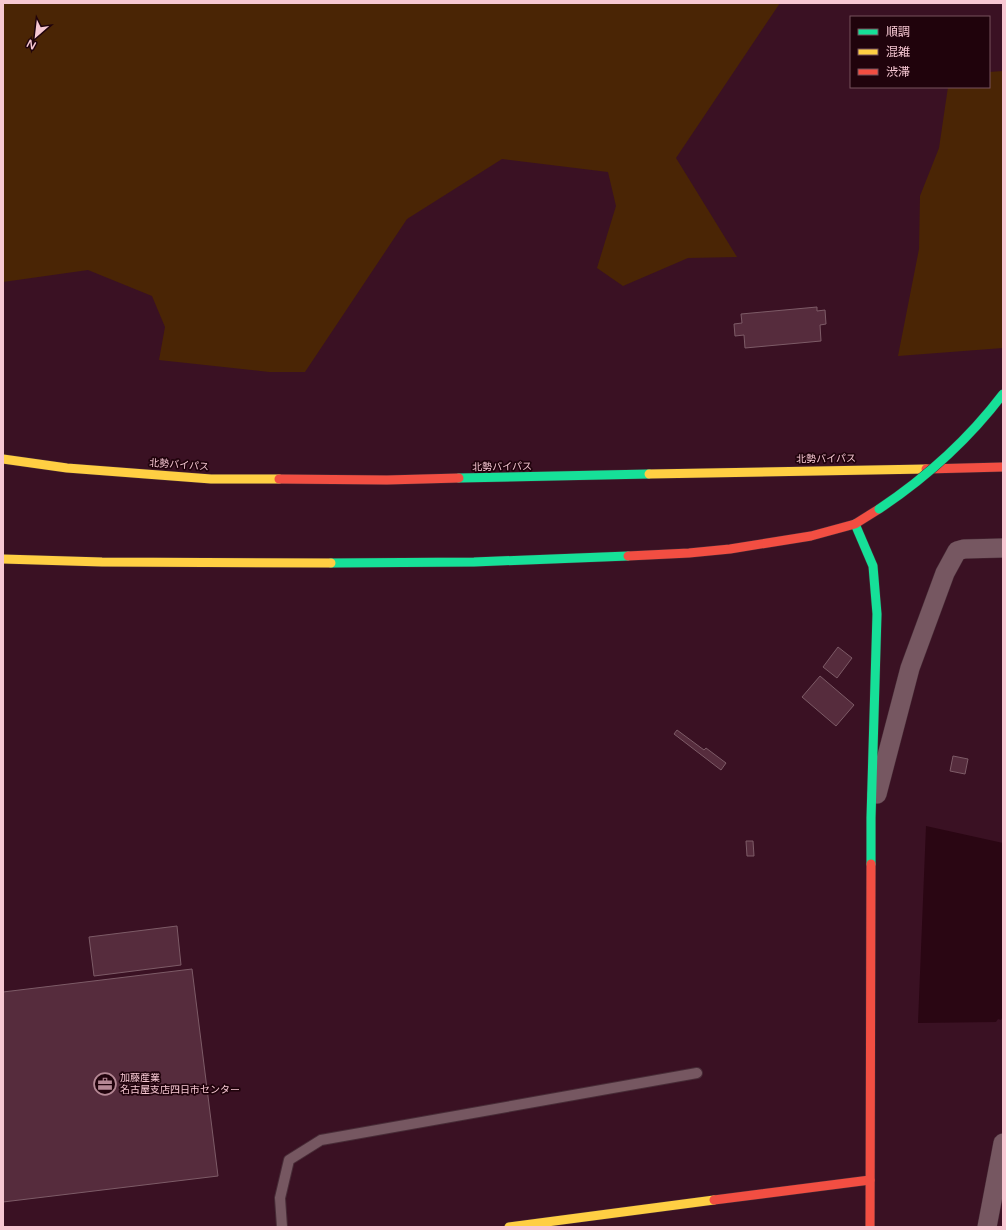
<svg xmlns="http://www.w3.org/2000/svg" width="1006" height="1230" font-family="'Varela Round','Noto Sans JP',sans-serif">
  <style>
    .green { fill: #4a2505 }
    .water { fill: #2a0613 }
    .building { fill: #562c3d; stroke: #7d5b67 }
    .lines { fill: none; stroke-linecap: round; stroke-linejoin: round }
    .lane-casing { stroke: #482c37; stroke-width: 12 }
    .street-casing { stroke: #482c37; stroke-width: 20 }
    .fast-casing { stroke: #482c37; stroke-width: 10 }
    .slow-casing { stroke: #482c37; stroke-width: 10 }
    .jam-casing { stroke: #482c37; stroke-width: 10 }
    .lane { stroke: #765761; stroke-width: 10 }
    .street { stroke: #765761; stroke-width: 19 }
    .fast { stroke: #16e098; stroke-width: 9 }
    .slow { stroke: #ffcf43; stroke-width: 9 }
    .jam { stroke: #f24e42; stroke-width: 9 }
    .fast-bridge-casing { stroke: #482c37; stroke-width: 10; stroke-linecap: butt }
    .fast-bridge { stroke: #16e098; stroke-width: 9 }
    .labels { text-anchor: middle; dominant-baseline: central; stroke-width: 3.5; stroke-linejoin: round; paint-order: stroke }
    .street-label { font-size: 10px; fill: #f7c8d3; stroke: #20030c }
    .poi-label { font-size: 10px; fill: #f7c8d3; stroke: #20030c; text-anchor: start }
  </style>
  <rect width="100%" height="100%" fill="#3a1123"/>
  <g class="green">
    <polygon points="3,3 780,3 676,158 737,257 688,258 623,286 597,268 616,206 608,172 502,159 407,219 305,372 269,372 159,360 165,327 152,296 88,270 3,282"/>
    <polygon points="1003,71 1003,348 898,356 919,249 920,196 939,148 948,87 989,87 989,72"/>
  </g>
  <polygon class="water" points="926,826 1003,843 1003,1016 1001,1020 998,1019 996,1022 918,1023"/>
  <g class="building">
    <polygon points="817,307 817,311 825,310 826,324 820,325 821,341 745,348 744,335 735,336 734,324 742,323 741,314"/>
    <polygon points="838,647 852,658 837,678 823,667"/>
    <polygon points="820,676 854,705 836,726 802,697"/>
    <polygon points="677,730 704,750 706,748 726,763 721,770 674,734"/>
    <polygon points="953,756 968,759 965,774 950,771"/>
    <polygon points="746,841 753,841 754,856 747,856"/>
    <polygon points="177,926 181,965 94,976 89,937"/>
    <polygon points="192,969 218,1176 3,1202 3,992"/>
  </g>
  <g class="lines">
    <g class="lane-casing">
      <polyline id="lane" points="282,1227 280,1198 289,1160 321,1140 697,1073"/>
    </g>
    <g class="street-casing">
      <g id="street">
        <polyline points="877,794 910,668 945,573 957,551 964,549 1003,548"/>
        <polyline points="987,1227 1003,1143"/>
      </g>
    </g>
    <g class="fast-casing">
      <g id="fast">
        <polyline points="459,478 649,474"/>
        <polyline points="855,524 873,566 877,614 871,818 871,864"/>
        <polyline points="331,563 474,562 628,556"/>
      </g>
    </g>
    <g class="slow-casing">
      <g id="slow">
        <polyline points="3,459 67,468 211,479 279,479"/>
        <polyline points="649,474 926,469"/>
        <polyline points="3,559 102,562 331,563"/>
        <polyline points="509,1227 714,1200"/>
      </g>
    </g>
    <g class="jam-casing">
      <g id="jam">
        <polyline points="926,469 1003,467"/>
        <polyline points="279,479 387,480 459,478"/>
        <polyline points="628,556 689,553 730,549 811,536 855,524 879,509"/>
        <polyline points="714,1200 870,1180"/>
        <polyline points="870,1227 871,864"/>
      </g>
    </g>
    <use href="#lane" class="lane"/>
    <use href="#street" class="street"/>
    <use href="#fast" class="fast"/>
    <use href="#slow" class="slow"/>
    <use href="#jam" class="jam"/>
    <g class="fast-bridge-casing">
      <path id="fast-bridge" d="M879 509C927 477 968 440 1003 394"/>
    </g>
    <use href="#fast-bridge" class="fast-bridge"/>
  </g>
  <defs>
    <g id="office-ring" transform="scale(1.15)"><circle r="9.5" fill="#20030c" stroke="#b58895" stroke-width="1.5"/><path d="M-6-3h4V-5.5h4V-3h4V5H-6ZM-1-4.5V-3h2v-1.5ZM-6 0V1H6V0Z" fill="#b58895"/></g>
  </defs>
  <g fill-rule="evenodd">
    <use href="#office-ring" x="105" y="1084"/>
  </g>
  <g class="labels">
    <g class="street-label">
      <text transform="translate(826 459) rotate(-1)">北勢バイパス</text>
      <text transform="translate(179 465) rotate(4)">北勢バイパス</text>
      <text transform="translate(502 467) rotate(-1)">北勢バイパス</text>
    </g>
    <g class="poi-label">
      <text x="120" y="1078">加藤産業<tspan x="120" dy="12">名古屋支店四日市センター</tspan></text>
    </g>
  </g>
  <rect width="1006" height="1230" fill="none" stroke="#f7c8d3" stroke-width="8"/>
  <rect x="850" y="16" width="140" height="72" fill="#20030c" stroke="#76525c"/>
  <rect x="858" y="29" width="20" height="6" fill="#16e098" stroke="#76525c"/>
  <text x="886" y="36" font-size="12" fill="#f7c8d3">順調</text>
  <rect x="858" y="49" width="20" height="6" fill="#ffcf43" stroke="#76525c"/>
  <text x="886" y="56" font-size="12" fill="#f7c8d3">混雑</text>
  <rect x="858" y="69" width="20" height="6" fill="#f24e42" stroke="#76525c"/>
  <text x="886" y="76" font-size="12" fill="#f7c8d3">渋滞</text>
  <g transform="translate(36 36) rotate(208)" stroke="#20030c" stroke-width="3" paint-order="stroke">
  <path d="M0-3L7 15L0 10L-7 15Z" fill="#f7c8d3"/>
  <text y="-6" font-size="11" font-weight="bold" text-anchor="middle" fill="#f7c8d3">N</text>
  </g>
</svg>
